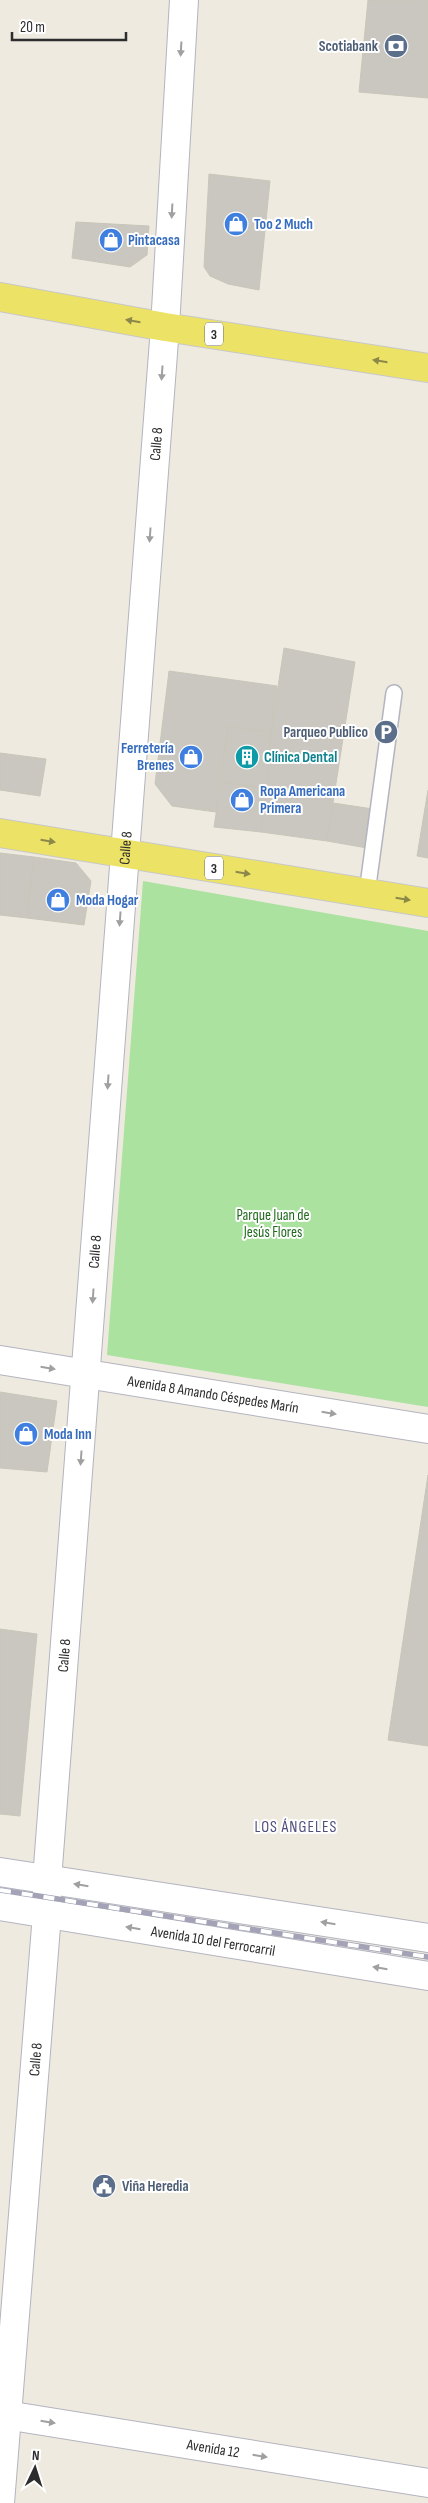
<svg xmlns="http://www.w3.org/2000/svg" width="428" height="2503" font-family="'Sofia Sans Condensed',sans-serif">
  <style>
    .green { fill: #abe29f }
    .building { fill: #c9c7bf; stroke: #c9c6b9 }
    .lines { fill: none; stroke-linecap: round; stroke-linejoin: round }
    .service-casing { stroke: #b3b4bf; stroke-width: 18 }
    .minor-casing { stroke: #b3b4bf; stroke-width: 30 }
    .tertiary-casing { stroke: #b3b4bf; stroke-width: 30 }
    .primary-casing { stroke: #c8c8c8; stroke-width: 30 }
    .service { stroke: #fff; stroke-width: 15 }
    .minor { stroke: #fff; stroke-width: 28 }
    .tertiary { stroke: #fff; stroke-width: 28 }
    .primary { stroke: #ece266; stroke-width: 28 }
    .rail-casing { stroke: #a3a2b6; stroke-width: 5.5 }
    .rail { stroke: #fff; stroke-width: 4; stroke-dasharray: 11; stroke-linecap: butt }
    .oneway { fill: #a0a0a0 }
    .oneway2 { fill: #8c884a }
    .labels { text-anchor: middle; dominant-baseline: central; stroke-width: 4; stroke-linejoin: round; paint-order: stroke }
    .shield { fill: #fff; stroke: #6c6c6c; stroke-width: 1 }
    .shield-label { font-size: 14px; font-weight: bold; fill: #2d2d2d }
    .service-label { font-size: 15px; font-weight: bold; fill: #4e5e75; stroke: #fff; text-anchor: end }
    .shop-label { font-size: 15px; font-weight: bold; fill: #366cbe; stroke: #fff; text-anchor: start }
    .street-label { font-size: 15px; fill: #2d2d2d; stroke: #fff }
    .culture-label { font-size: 15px; font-weight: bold; fill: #0d838f; stroke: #fff; text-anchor: start }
    .park-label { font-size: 15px; fill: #21691e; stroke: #fff }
    .neighbourhood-label { font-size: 16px; letter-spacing: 1px; fill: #4e4f7d; stroke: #fff }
  </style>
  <rect width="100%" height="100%" fill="#eeeae0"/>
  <polygon class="green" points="143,881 428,931 428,1407 107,1355"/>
  <g class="building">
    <polygon points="368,0 428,0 428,98 359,92"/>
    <polygon points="209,174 270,181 259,290 228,284 210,276 204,267"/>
    <polygon points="76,222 149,226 147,255 130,267 72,258"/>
    <polygon points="284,648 355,662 327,841 261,832 271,732"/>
    <polygon points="169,671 277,686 271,732 228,726 216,812 172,806 155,784"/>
    <polygon points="228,726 271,732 267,789 221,782"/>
    <polygon points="0,753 46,759 40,796 0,790"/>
    <polygon points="221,782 267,789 261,832 214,827"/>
    <polygon points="428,790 428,858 417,856"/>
    <polygon points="333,803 373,809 367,848 327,841"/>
    <polygon points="0,853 34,857 27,918 0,915"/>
    <polygon points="34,857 76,863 91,881 84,925 27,918"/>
    <polygon points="0,1392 57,1401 47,1472 0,1468"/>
    <polygon points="428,1475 428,1746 388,1740"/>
    <polygon points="0,1629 37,1634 20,1816 0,1814"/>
  </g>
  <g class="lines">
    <g class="service-casing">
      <polyline id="service" points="367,893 394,693"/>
    </g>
    <g class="minor-casing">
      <g id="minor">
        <polyline points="0,1872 428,1938"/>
        <path id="s1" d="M0 1906 428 1976"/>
        <path id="s2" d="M0 2414 428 2483"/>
        <path id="s3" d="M0 2503 47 1914V1880L165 327 184 0"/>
      </g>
    </g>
    <g class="tertiary-casing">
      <g id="tertiary">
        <path id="s4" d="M0 1360 428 1429"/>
      </g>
    </g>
    <g class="primary-casing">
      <g id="primary">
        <polyline points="0,297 165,327 428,368"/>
        <polyline points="0,833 428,903"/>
      </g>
    </g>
    <use href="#service" class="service"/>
    <use href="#minor" class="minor"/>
    <use href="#tertiary" class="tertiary"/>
    <use href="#primary" class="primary"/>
    <g class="rail-casing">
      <polyline id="rail" points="0,1890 428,1957"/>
    </g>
    <use href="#rail" class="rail"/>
  </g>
  <defs><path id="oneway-solid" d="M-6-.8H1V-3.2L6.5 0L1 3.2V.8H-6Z" transform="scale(1.25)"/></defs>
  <g class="oneway">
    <use href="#oneway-solid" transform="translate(181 49) rotate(93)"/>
    <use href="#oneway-solid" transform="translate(172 211) rotate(93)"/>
    <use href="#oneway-solid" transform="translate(162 373) rotate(94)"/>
    <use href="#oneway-solid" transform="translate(150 535) rotate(94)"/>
    <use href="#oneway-solid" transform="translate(120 919) rotate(94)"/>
    <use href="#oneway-solid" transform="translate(108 1082) rotate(94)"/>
    <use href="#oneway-solid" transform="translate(93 1296) rotate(94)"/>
    <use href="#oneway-solid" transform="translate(48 1368) rotate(9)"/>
    <use href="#oneway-solid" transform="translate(329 1413) rotate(9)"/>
    <use href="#oneway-solid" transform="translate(81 1458) rotate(94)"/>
    <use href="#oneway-solid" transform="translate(81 1885) rotate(-171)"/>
    <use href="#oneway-solid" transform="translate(328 1923) rotate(-171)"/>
    <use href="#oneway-solid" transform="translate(133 1928) rotate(-171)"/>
    <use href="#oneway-solid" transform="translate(380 1968) rotate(-171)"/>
    <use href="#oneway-solid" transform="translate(48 2422) rotate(9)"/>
    <use href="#oneway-solid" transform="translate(260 2456) rotate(9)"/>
  </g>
  <g class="oneway2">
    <use href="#oneway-solid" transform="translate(133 321) rotate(-170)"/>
    <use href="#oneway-solid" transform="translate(380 361) rotate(-171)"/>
    <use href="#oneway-solid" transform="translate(48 841) rotate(9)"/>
    <use href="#oneway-solid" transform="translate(243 873) rotate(9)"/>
    <use href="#oneway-solid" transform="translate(403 899) rotate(9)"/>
  </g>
  <defs>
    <g id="bank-disc" transform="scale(1.25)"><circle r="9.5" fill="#5c6f8a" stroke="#fff"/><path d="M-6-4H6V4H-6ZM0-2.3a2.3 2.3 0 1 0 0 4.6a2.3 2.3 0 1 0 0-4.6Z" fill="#fff"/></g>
    <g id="shop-disc" transform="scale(1.25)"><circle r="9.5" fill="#3f7fe0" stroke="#fff"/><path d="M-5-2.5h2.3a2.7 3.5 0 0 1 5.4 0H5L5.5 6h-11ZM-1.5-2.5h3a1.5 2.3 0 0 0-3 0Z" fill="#fff"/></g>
    <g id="parking-disc" transform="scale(1.25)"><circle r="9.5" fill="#5c6f8a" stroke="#fff"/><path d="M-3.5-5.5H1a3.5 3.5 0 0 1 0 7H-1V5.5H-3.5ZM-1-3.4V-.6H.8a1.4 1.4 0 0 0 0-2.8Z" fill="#fff"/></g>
    <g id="building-disc" transform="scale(1.25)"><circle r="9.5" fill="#0f9aa8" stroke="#fff"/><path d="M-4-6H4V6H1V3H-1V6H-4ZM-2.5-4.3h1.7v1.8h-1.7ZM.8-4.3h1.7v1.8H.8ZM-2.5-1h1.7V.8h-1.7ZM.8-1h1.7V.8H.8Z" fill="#fff"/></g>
    <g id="civic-disc" transform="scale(1.25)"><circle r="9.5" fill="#5c6f8a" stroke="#fff"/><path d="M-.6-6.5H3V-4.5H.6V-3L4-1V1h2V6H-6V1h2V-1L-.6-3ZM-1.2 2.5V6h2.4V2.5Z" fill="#fff"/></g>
  </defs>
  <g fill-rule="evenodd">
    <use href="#bank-disc" x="396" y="46"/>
    <use href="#shop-disc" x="236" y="224"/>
    <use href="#shop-disc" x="111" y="240"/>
    <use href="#parking-disc" x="386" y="732"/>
    <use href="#shop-disc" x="191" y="757"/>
    <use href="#building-disc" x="247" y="757"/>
    <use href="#shop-disc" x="242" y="800"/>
    <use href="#shop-disc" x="58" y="900"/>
    <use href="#shop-disc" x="26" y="1434"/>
    <use href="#civic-disc" x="104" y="2186"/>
  </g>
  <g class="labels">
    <g class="shield">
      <rect x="205" y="322.5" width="18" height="23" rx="4"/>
      <rect x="205" y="856.5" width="18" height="23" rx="4"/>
    </g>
    <g class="shield-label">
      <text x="214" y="334">3</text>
      <text x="214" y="868">3</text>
    </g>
    <g class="service-label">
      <text x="378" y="46">Scotiabank</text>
      <text x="368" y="732">Parqueo Publico</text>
      <text x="122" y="2186" text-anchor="start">Viña Heredia</text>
    </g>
    <g class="shop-label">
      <text x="254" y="224">Too 2 Much</text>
      <text x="128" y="240">Pintacasa</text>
      <text x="174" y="748" text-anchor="end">Ferretería<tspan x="174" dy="17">Brenes</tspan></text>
      <text x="260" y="791">Ropa Americana<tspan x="260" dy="17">Primera</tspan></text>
      <text x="76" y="900">Moda Hogar</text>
      <text x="44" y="1434">Moda Inn</text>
    </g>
    <g class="street-label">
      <text stroke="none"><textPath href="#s3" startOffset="2065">Calle 8</textPath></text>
      <text stroke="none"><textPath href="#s3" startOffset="1660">Calle 8</textPath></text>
      <text stroke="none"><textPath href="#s3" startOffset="1255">Calle 8</textPath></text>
      <text stroke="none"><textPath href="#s4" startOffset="216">Avenida 8 Amando Céspedes Marín</textPath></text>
      <text stroke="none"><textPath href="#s3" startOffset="850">Calle 8</textPath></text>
      <text stroke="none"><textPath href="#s1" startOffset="216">Avenida 10 del Ferrocarril</textPath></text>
      <text stroke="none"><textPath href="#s3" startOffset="445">Calle 8</textPath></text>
      <text stroke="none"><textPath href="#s2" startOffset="216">Avenida 12</textPath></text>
    </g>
    <g class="culture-label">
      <text x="264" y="757">Clínica Dental</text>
    </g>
    <g class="park-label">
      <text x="273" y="1215">Parque Juan de<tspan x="273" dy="17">Jesús Flores</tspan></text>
    </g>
    <g class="neighbourhood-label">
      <text x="296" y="1827">LOS ÁNGELES</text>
    </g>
  </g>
  <g transform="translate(35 2468) rotate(4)" stroke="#ffffff" stroke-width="4" paint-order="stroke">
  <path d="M0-4L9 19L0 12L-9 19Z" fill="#2d2d2d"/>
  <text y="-8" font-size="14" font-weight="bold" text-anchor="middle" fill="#2d2d2d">N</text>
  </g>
  <path d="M12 32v8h114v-8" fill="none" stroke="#2d2d2d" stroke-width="2.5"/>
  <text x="20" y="32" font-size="15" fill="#2d2d2d" stroke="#ffffff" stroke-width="4" paint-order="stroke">20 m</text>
</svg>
